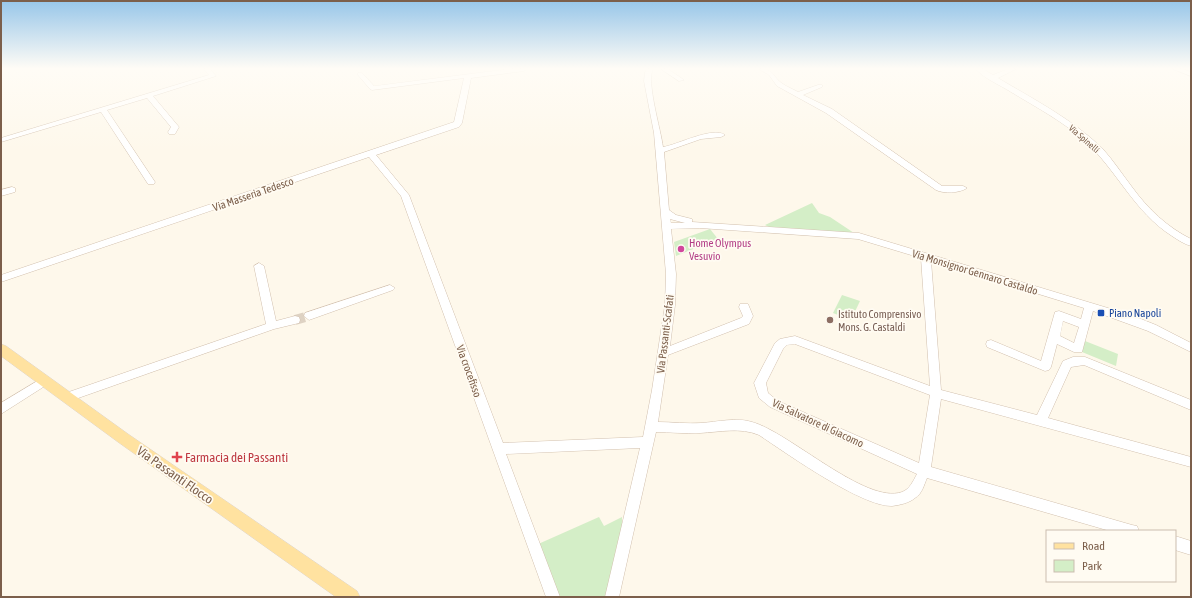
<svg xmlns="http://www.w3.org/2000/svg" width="1192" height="598" font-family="'Asap Condensed',sans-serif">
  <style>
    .green { fill: #d4eec7 }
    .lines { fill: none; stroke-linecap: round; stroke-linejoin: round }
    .minor-tunnel { stroke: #ded2c3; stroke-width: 10; stroke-dasharray: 10 5; stroke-linecap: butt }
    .minor-casing { stroke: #d2c0ae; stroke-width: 1 }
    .major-casing { stroke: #ddd5d0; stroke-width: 1 }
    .minor { fill: #fff; fill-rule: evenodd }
    .major { fill: #ffe2a0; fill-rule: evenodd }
    .hotel-dot { fill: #d1479c; stroke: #fffbf2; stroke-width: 1.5 }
    .transit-dot { fill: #1a4fb4; stroke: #fffbf2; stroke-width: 1.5 }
    .education-dot { fill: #8d6e63; stroke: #fffbf2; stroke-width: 1.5 }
    .health-dot { fill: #e0444e; stroke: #fffbf2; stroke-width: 1.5 }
    .labels { text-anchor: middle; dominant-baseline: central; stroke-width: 3.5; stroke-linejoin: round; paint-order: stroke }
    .far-street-label { font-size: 9px; fill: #7c5f4b; stroke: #fffbf2 }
    .street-label { font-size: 11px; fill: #7c5f4b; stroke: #fffbf2 }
    .hotel-label { font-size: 11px; fill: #b23c85; stroke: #fffbf2; text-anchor: start }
    .transit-label { font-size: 11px; fill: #164399; stroke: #fffbf2; text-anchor: start }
    .education-label { font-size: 11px; fill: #785e54; stroke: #fffbf2; text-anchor: start }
    .near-health-label { font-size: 13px; fill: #be3a42; stroke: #fffbf2; text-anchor: start }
    .near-street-label { font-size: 13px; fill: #7c5f4b; stroke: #fffbf2 }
  </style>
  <rect width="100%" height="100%" fill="#fef8eb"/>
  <g class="green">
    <polygon points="812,203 819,213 830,217 854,233 769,227 765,225"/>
    <polygon points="710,229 718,239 676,256 674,242"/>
    <polygon points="842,295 860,301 851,320 833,313"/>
    <polygon points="1085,341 1118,354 1116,366 1082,352"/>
    <polygon points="599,517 604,526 622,517 622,532 605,597 557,597 536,545"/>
  </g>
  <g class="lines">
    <polyline class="minor-tunnel" points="295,320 309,316"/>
    <g class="minor-casing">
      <g id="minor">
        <polygon points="204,69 210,69 216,76 153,96 179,127 175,134 169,134 168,132 171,127 147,98 107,110 155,182 154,184 148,184 101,112 1,142 1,138 209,75"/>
        <path d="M510 69H527L524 71 471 78 462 123 459 127 376 155 409 195 503 443 643 437 652 390 665 305 666 274 654 133 644 81 645 72 647 69H653C646 81 661 130 663 147 677 145 713 126 725 135L721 137 701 139 664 152 669 210 676 215 692 219V222L859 233 1131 315 1156 325 1191 343V352L1148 331 1093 311 1082 352H1074L1057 344 1051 367 1049 370 1045 371 987 347 986 344 987 341 991 340 1041 361 1055 312 1059 311 1081 319 1084 308 931 261 941 390 1037 415 1063 361 1073 357H1085L1191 400V410L1084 365 1071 367 1048 418 1191 457V467L941 399 931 467 1132 525 1137 526 1139 531H1110L927 478C924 485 922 494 915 498 909 503 900 505 892 506 862 507 786 453 759 435 740 427 720 432 700 433 685 434 670 432 656 432L619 597H605L640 448 506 454 560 597H546L401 196 369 157 1 282V275L454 122 464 78 372 90 370 89 358 75V73H362L374 86ZM670 219 685 223H671ZM700 228 858 239 921 258 930 386 795 336 780 339 775 343 754 383 759 398 770 407 917 474C913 481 910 489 902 492 866 505 789 432 752 422 737 417 717 422 701 423 687 424 672 422 658 422L668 355 749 324 753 316 748 304H740L739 307 743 316 741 318 670 346 675 305 676 274 671 229ZM1063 321 1079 327 1074 343 1060 336ZM795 344 930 395 919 463 778 401 768 393 766 383 783 349 787 345Z"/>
        <polygon points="661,69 668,69 684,80 679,81"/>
        <path d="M759 69C775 69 772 77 783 84 787 87 793 89 798 92L818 85H822V87L803 95 832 109 942 186H963L967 188C960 193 944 194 936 190L826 113 777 86 769 75Z"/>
        <path d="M976 69H983L993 75 1008 69H1016L998 78C1033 99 1072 119 1102 148 1113 160 1122 174 1132 187 1148 209 1167 227 1191 239V246C1184 244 1178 240 1172 236 1134 212 1117 170 1084 140 1062 121 1036 107 1011 92 1000 85 983 78 976 69Z"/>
        <polygon points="1173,69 1182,69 1191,72 1191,76"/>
        <polygon points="12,187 15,188 15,192 1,196 1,190"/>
        <polygon points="259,263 264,266 276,321 295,316 299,317 300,320 299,323 274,329 67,402 63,400 61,397 63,394 266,324 254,266"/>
        <polygon points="390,285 395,288 393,290 309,320 304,316 305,313"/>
        <polygon points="44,377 48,378 50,381 48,384 1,414 1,403"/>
        <polygon points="1175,536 1191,541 1191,555 1175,550"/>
      </g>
    </g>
    <g class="major-casing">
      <polygon id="major" points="1,344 6,346 128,434 357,591 360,597 336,597 118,442 1,356"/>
    </g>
    <use href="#minor" class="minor"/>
    <use href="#major" class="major"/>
  </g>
  <linearGradient id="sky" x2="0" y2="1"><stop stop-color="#97c6e9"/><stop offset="0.45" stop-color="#fffcf6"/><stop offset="1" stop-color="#fffcf6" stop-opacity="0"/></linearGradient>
  <rect width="1192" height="152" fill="url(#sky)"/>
  <circle class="hotel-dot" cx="681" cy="249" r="4"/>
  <rect class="transit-dot" x="1097" y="309" width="8" height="8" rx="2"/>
  <circle class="education-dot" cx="830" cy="320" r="4"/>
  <path class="health-dot" d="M175 451h4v4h4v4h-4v4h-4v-4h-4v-4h4z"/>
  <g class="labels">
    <g class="far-street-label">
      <text transform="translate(1084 139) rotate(41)">Via Spinelli</text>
    </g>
    <g class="street-label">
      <text transform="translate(253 194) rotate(-19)">Via Masseria Tedesco</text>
      <text transform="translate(975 272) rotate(17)">Via Monsignor Gennaro Castaldo</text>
      <text transform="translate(665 334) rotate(-83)">Via Passanti-Scafati</text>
      <text transform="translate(469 371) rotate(70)">Via crocefisso</text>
      <text transform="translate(818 423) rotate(25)">Via Salvatore di Giacomo</text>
    </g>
    <g class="hotel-label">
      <text x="689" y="243">Home Olympus<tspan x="689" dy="13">Vesuvio</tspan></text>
    </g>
    <g class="transit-label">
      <text x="1109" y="313">Piano Napoli</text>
    </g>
    <g class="education-label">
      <text x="838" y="314">Istituto Comprensivo<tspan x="838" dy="13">Mons. G. Castaldi</tspan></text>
    </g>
    <g class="near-health-label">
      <text x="185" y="457">Farmacia dei Passanti</text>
    </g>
    <g class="near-street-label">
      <text transform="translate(175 475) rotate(35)">Via Passanti Flocco</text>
    </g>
  </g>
  <rect width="1192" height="598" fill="none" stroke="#7c5f4b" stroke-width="4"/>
  <rect x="1046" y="530" width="130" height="52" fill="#fffbf2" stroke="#cbbdaf"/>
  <rect x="1054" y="543" width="20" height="6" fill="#ffe2a0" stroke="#cbbdaf"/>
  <text x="1082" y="550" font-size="12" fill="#7c5f4b">Road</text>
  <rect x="1054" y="560" width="20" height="12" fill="#d4eec7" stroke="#cbbdaf"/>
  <text x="1082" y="570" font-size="12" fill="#7c5f4b">Park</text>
</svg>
